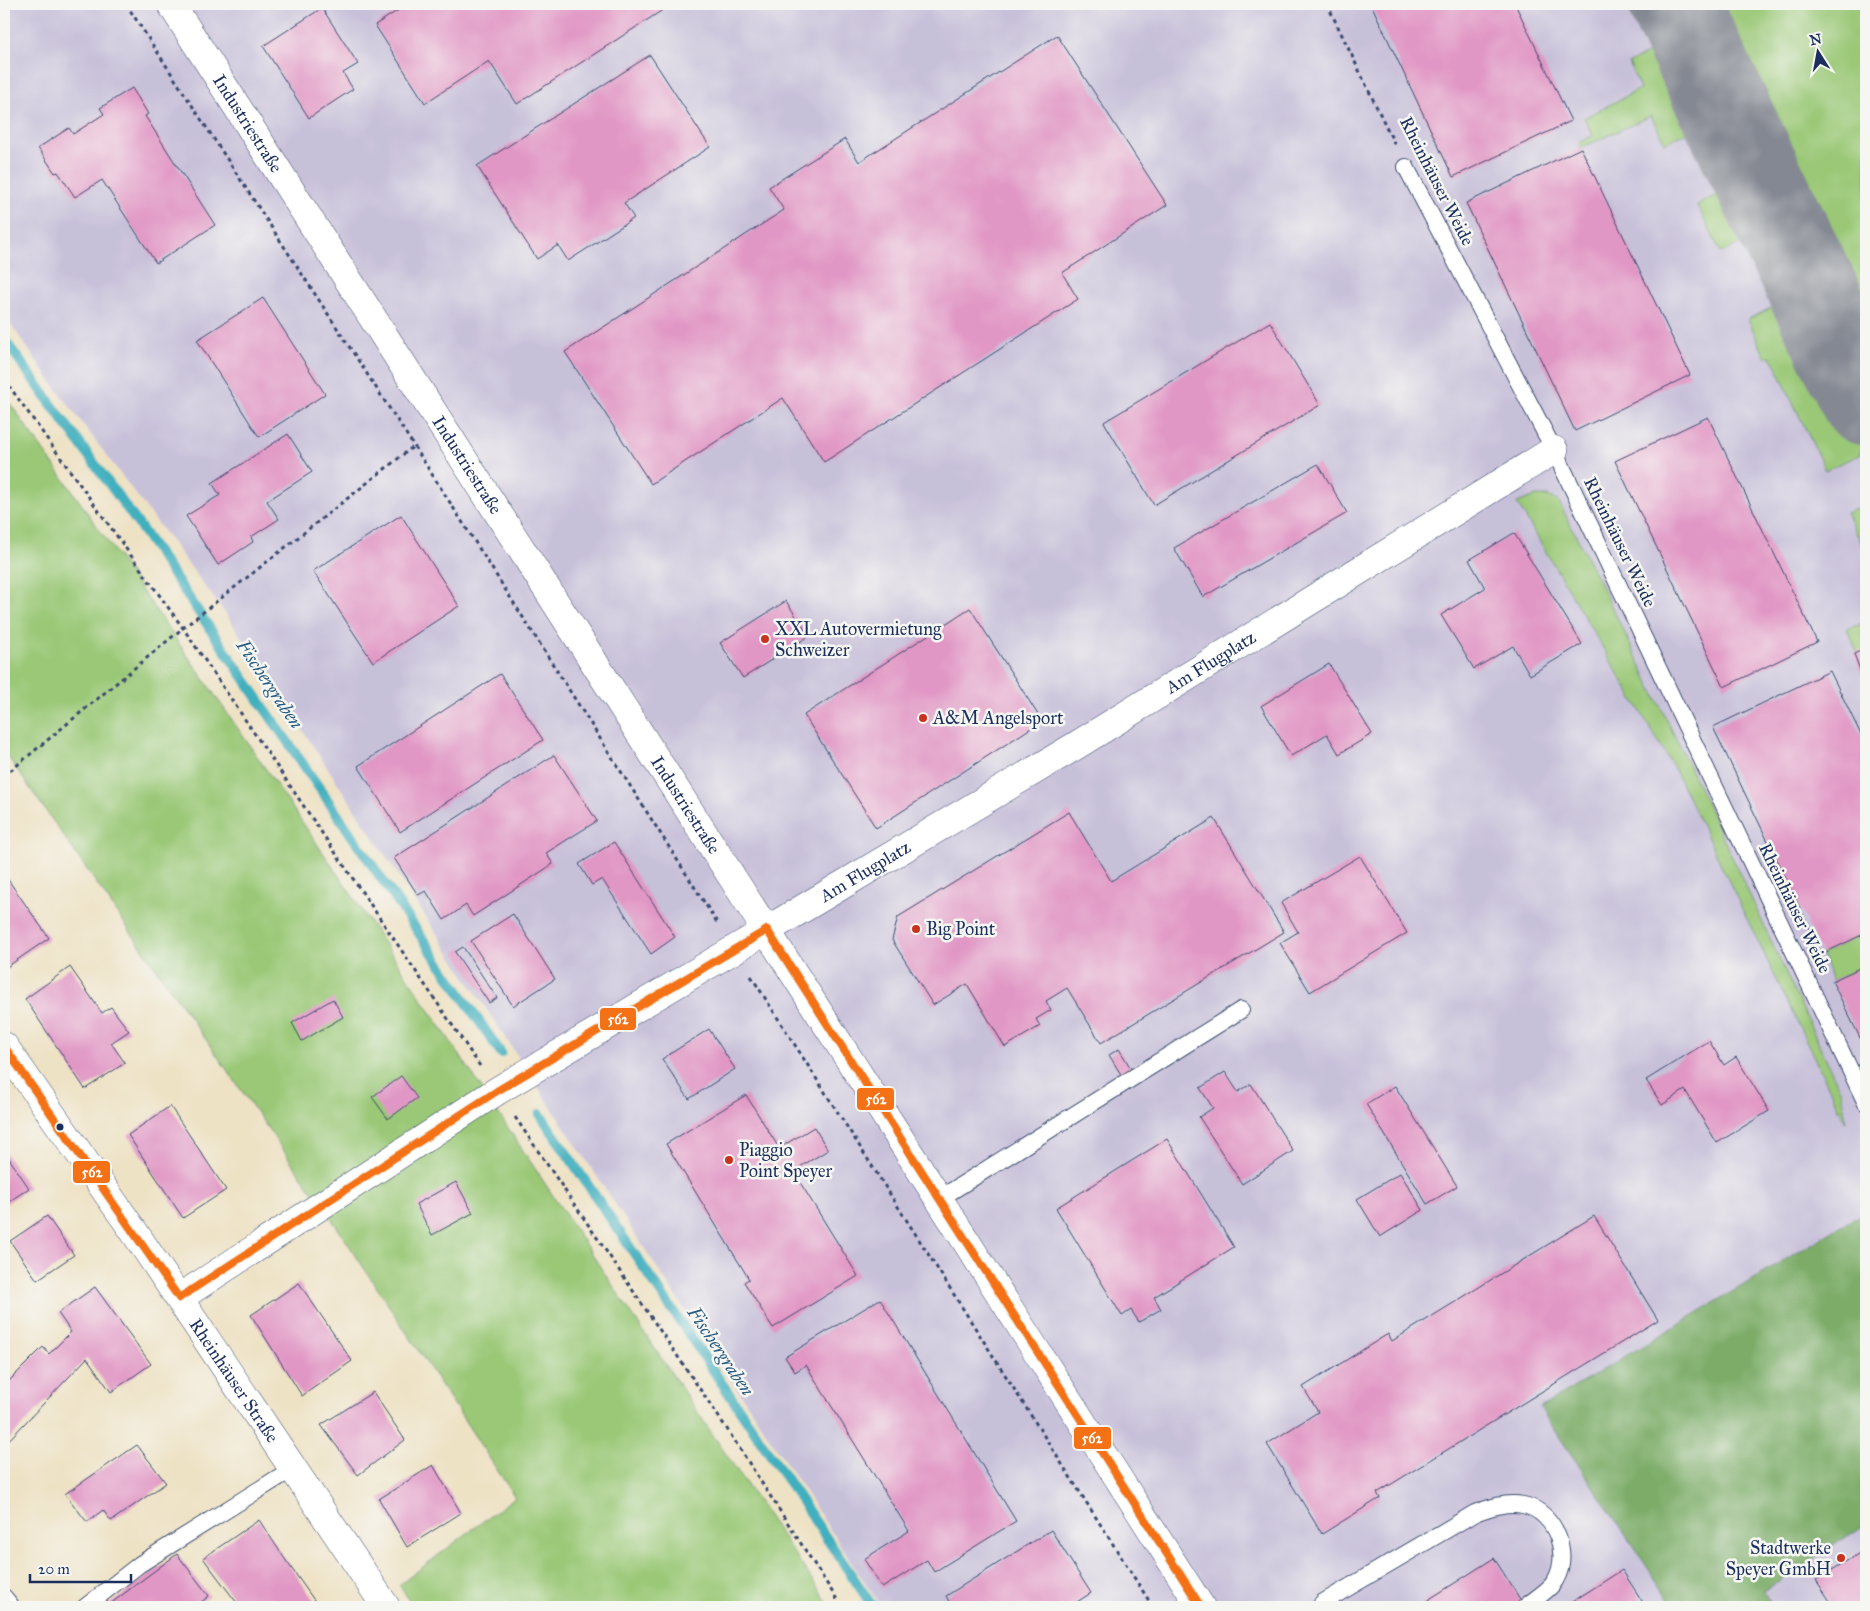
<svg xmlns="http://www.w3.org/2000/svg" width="1870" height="1611" font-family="'IM FELL Great Primer',serif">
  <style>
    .industrial { fill: #c7c0d9 }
    .green { fill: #9ac876; stroke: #5a7c6a }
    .forest { fill: #7bac67; stroke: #4b6e62 }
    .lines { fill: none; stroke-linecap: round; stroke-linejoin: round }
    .stream { stroke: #41afbe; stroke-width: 10 }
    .taxiway { stroke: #848892; stroke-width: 91 }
    .building { fill: #e197c5 }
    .service-casing { stroke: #3b4a6d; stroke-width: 18 }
    .minor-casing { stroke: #3b4a6d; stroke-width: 29 }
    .tertiary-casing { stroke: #3b4a6d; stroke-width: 29 }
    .path { stroke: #3b4a6d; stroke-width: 3; stroke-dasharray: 4 4; stroke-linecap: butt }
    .service { stroke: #fff; stroke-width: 16 }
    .minor { stroke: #fff; stroke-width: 28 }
    .tertiary { stroke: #fff; stroke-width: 28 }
    .bus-1-casing { stroke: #f6f6f2; stroke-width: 11 }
    .bus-1 { stroke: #f47115; stroke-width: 8 }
    .poi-dot { fill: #c8321e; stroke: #f6f6f2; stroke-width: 2 }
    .bus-dot { fill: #1b2f5e; stroke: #f6f6f2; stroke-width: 2 }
    .labels { text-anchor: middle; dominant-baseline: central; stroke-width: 5; stroke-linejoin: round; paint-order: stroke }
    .street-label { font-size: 18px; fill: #1b2f5e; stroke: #f6f6f2 }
    .poi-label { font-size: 18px; fill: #1b2f5e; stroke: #f6f6f2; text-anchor: start }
    .water-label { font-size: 19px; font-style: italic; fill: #285c80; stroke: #f6f6f2 }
    .line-badge { stroke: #f6f6f2; stroke-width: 2 }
    .badge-label { font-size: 14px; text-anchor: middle; font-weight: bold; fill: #fff }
  </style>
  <rect width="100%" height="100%" fill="#f6f6f2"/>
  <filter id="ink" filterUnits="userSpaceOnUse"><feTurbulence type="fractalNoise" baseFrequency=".02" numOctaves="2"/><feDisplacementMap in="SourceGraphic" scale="10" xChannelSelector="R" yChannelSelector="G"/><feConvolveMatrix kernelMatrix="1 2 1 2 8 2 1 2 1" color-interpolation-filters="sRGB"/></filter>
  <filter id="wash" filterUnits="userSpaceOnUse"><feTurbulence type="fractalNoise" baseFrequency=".0096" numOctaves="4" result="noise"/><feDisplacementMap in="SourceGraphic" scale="20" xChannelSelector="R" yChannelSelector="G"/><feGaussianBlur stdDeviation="1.12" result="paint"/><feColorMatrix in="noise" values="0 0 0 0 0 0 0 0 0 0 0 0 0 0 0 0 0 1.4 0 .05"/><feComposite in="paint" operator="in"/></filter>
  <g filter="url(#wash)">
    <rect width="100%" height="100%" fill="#eee2c5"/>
    <polygon class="industrial" points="4,4 1866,4 1866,1607 881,1607 226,614 58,391 4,315"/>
    <g class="green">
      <polygon points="1696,4 1866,4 1866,354"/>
      <polygon points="1672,41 1708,116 1708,122 1665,143 1651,116 1581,148 1579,143 1593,136 1584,118 1640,89 1629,63"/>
      <polygon points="1738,184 1742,185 1764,232 1721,253 1697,205"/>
      <polygon points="1796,296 1863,435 1864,441 1860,455 1825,470 1771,356 1765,357 1748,319"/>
      <path d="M4 395C164 619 320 846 473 1075 591 1253 709 1432 831 1607H414L399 1585 515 1497 339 1230 4 751Z"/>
      <path d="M1536 496H1548L1559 502C1659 697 1750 895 1842 1094L1846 1123 1674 768 1517 503Z"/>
      <polygon points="1866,505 1866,552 1846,513"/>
      <polygon points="1866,622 1866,673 1847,629"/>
      <polygon points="1866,933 1866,965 1832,981 1822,954"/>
    </g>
    <polygon class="forest" points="1866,1211 1866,1524 1764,1591 1774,1607 1674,1607 1540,1408"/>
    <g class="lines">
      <g class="stream">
        <polyline points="4,339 139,525 501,1053"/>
        <polyline points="540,1114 873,1607"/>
      </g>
      <polyline class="taxiway" points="1674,4 1866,400"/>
    </g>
    <g id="blocks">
      <g class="building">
        <polygon points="408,4 672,4 517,104 489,61 425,103 375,25"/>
        <polygon points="1371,4 1515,4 1571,121 1453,177"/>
        <polygon points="322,8 358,64 343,73 353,89 309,118 263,46"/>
        <polygon points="1057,35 1167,205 1062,273 1078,299 824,462 783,398 651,484 565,352 784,210 769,187 845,139 859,162"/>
        <polygon points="650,55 710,147 624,203 634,218 568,261 558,245 537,259 477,166"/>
        <polygon points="132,88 148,114 145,116 215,225 156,263 102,180 75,197 58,172 55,173 38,148 69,128 73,134 104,114 100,108"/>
        <polygon points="1581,148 1690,375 1575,431 1466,203"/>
        <polygon points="263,298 325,394 259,437 197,340"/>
        <polygon points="1270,322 1320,405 1154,505 1104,422"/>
        <polygon points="1708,417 1817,642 1724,687 1615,461"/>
        <polygon points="288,434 312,472 267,501 279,519 251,537 253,542 218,565 186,516 220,495 212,483"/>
        <polygon points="1318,464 1347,513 1203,597 1174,548"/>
        <polygon points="401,515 459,606 373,662 313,571"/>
        <polygon points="1514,533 1582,644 1530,675 1513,646 1474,669 1441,615 1485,588 1469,560"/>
        <polygon points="786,601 809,636 743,678 720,643"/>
        <polygon points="970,608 1042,721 876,828 804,715"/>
        <polygon points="1866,648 1866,677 1863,678 1854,654"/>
        <polygon points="1329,664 1372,734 1339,754 1327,734 1291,756 1261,706"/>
        <polygon points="1830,671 1866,745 1866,933 1822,954 1713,727"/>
        <polygon points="500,674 543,740 400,832 358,766"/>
        <polygon points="554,755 597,821 546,853 553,864 473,916 466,905 444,920 426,891 418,895 394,858"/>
        <polygon points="1069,812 1111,881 1214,818 1284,932 1101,1043 1067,988 1046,1001 1051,1010 1036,1019 1040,1026 1005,1047 967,984 933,1005 892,940 898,917"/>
        <polygon points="614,842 675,937 651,954 602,879 592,885 579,864"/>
        <polygon points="1360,856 1407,933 1310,992 1280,943 1298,932 1281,903"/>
        <polygon points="4,874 49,938 4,969"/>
        <polygon points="513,914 555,979 513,1006 471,941"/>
        <polygon points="463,947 497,998 489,1003 455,952"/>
        <polygon points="1866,965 1866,1050 1832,981"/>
        <polygon points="70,967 102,1013 111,1007 129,1031 111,1043 125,1063 85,1089 25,999"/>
        <polygon points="333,999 343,1017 302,1041 292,1023"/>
        <polygon points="709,1029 735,1069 689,1099 662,1059"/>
        <polygon points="1709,1041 1724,1065 1736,1057 1769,1111 1717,1143 1685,1090 1662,1105 1646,1080"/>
        <polygon points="1119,1049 1135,1075 1125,1081 1109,1055"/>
        <polygon points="1225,1072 1238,1092 1251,1084 1293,1151 1242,1184 1199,1117 1213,1108 1200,1088"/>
        <polygon points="401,1076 417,1098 388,1119 372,1097"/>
        <polygon points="1395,1086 1457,1186 1427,1204 1366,1104"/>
        <polygon points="746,1095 779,1148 814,1127 828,1150 793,1171 858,1276 773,1328 744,1282 749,1279 666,1144"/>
        <polygon points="170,1106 226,1190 183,1218 128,1135"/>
        <polygon points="1167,1139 1234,1247 1154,1297 1161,1309 1139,1322 1131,1310 1122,1316 1056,1208"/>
        <polygon points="4,1151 29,1188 4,1205"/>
        <polygon points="1400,1173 1423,1210 1380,1237 1357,1199"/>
        <polygon points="456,1182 473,1213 432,1235 416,1204"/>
        <polygon points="47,1216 74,1255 37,1280 10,1241"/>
        <polygon points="1594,1216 1658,1320 1377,1493 1380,1498 1322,1534 1267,1444 1318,1412 1303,1387 1388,1334 1392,1341"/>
        <polygon points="299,1283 352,1361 302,1396 251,1315"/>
        <polygon points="95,1287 151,1364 111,1392 87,1358 4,1445 4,1386 43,1347 49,1354 71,1332 58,1313"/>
        <polygon points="880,1299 1016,1521 934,1572 927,1560 882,1588 864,1559 909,1531 806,1365 795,1372 785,1357"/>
        <polygon points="373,1392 405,1440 358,1475 321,1425"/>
        <polygon points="137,1445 166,1483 111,1521 103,1510 87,1522 65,1494"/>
        <polygon points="433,1465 461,1513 407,1547 379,1499"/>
        <polygon points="259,1520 287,1562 319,1607 240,1607 203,1558"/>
        <polygon points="1051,1530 1091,1593 1069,1607 952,1607 946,1596"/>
        <polygon points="1866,1549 1866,1607 1834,1607 1816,1580"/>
        <polygon points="177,1554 209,1596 195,1607 106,1607"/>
        <polygon points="1494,1558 1525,1607 1417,1607"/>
        <polygon points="1622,1570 1646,1607 1564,1607"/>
      </g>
    </g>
  </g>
  <g filter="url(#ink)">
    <use href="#blocks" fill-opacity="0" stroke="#3b4a6d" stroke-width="1"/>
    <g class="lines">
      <g class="service-casing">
        <g id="service">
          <polyline points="1406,167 1554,450 1866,1103"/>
          <polyline points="939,1199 1241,1010"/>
          <polyline points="4,1597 12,1607"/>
          <polyline points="85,1607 140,1564 292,1469"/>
          <path d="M1324 1607 1322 1603 1475 1513C1491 1507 1506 1502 1523 1505 1557 1511 1573 1559 1552 1585 1545 1593 1533 1600 1525 1607"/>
        </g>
      </g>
      <g class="minor-casing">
        <g id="minor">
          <path id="s1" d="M4 1046 135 1233 386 1607"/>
          <path id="s2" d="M179 1298 497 1091 1077 745 1554 450"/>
        </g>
      </g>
      <g class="tertiary-casing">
        <g id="tertiary">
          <path id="s3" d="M171 4 1201 1607"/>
        </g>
      </g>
      <g class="path">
        <polyline points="126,4 414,446 718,924"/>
        <polyline points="1327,4 1395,145"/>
        <polyline points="4,379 183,628 480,1066"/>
        <polyline points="4,776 183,628 414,446"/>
        <polyline points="751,976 1153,1607"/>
        <polyline points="515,1117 727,1429 842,1607"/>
      </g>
      <use href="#service" class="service"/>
      <use href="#minor" class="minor"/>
      <use href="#tertiary" class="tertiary"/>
      <g class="bus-1-casing">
        <g id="bus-1">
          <polyline points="767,930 1201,1607"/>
          <polyline points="4,1046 179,1298"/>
          <polyline points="179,1298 497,1091 767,930"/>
        </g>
      </g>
      <use href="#bus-1" class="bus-1"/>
    </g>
  </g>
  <g class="poi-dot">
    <circle cx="765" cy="639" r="5"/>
    <circle cx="923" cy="718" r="5"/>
    <circle cx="916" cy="929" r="5"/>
    <circle cx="729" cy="1160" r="5"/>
    <circle cx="1841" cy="1558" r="5"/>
  </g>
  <circle class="bus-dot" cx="60" cy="1127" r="4.5"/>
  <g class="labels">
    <g class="street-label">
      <text stroke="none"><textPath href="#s3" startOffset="142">Industriestraße</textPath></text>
      <text transform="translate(1437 181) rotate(63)">Rheinhäuser Weide</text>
      <text stroke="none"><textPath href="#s3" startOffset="548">Industriestraße</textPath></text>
      <text transform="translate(1620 542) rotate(64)">Rheinhäuser Weide</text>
      <text stroke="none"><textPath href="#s2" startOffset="1212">Am Flugplatz</textPath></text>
      <text stroke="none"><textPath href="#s3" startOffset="952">Industriestraße</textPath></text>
      <text stroke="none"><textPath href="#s2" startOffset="808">Am Flugplatz</textPath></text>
      <text transform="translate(1795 908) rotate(64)">Rheinhäuser Weide</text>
      <text stroke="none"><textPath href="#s1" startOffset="406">Rheinhäuser Straße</textPath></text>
    </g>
    <g class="poi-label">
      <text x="775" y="629">XXL Autovermietung<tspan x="775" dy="21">Schweizer</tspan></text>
      <text x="933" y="718">A&amp;M Angelsport</text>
      <text x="926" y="929">Big Point</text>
      <text x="739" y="1150">Piaggio<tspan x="739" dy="21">Point Speyer</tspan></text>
      <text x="1831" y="1548" text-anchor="end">Stadtwerke<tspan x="1831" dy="21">Speyer GmbH</tspan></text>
    </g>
    <g class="water-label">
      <text transform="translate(270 684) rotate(56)">Fischergraben</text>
      <text transform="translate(721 1351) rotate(56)">Fischergraben</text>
    </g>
  </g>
  <g class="line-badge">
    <rect x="599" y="1007" width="38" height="24" rx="5" fill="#f47115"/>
    <rect x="856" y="1087" width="39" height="24" rx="5" fill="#f47115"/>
    <rect x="72" y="1160" width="39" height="24" rx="5" fill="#f47115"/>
    <rect x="1073" y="1426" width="39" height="24" rx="5" fill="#f47115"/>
  </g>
  <g class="badge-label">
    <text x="618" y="1024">562</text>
    <text x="876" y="1104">562</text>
    <text x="92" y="1177">562</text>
    <text x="1092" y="1443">562</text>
  </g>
  <rect width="1870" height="1611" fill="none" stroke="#f6f6f2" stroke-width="20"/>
  <g transform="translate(1818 52) rotate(349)" stroke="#f6f6f2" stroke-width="4" paint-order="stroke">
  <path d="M0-4L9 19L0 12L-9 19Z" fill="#1b2f5e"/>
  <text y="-8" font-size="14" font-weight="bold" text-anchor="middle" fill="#1b2f5e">N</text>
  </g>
  <path d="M30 1574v8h101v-8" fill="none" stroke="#1b2f5e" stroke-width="2.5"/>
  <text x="38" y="1574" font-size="15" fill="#1b2f5e" stroke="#f6f6f2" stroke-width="4" paint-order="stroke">20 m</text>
</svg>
